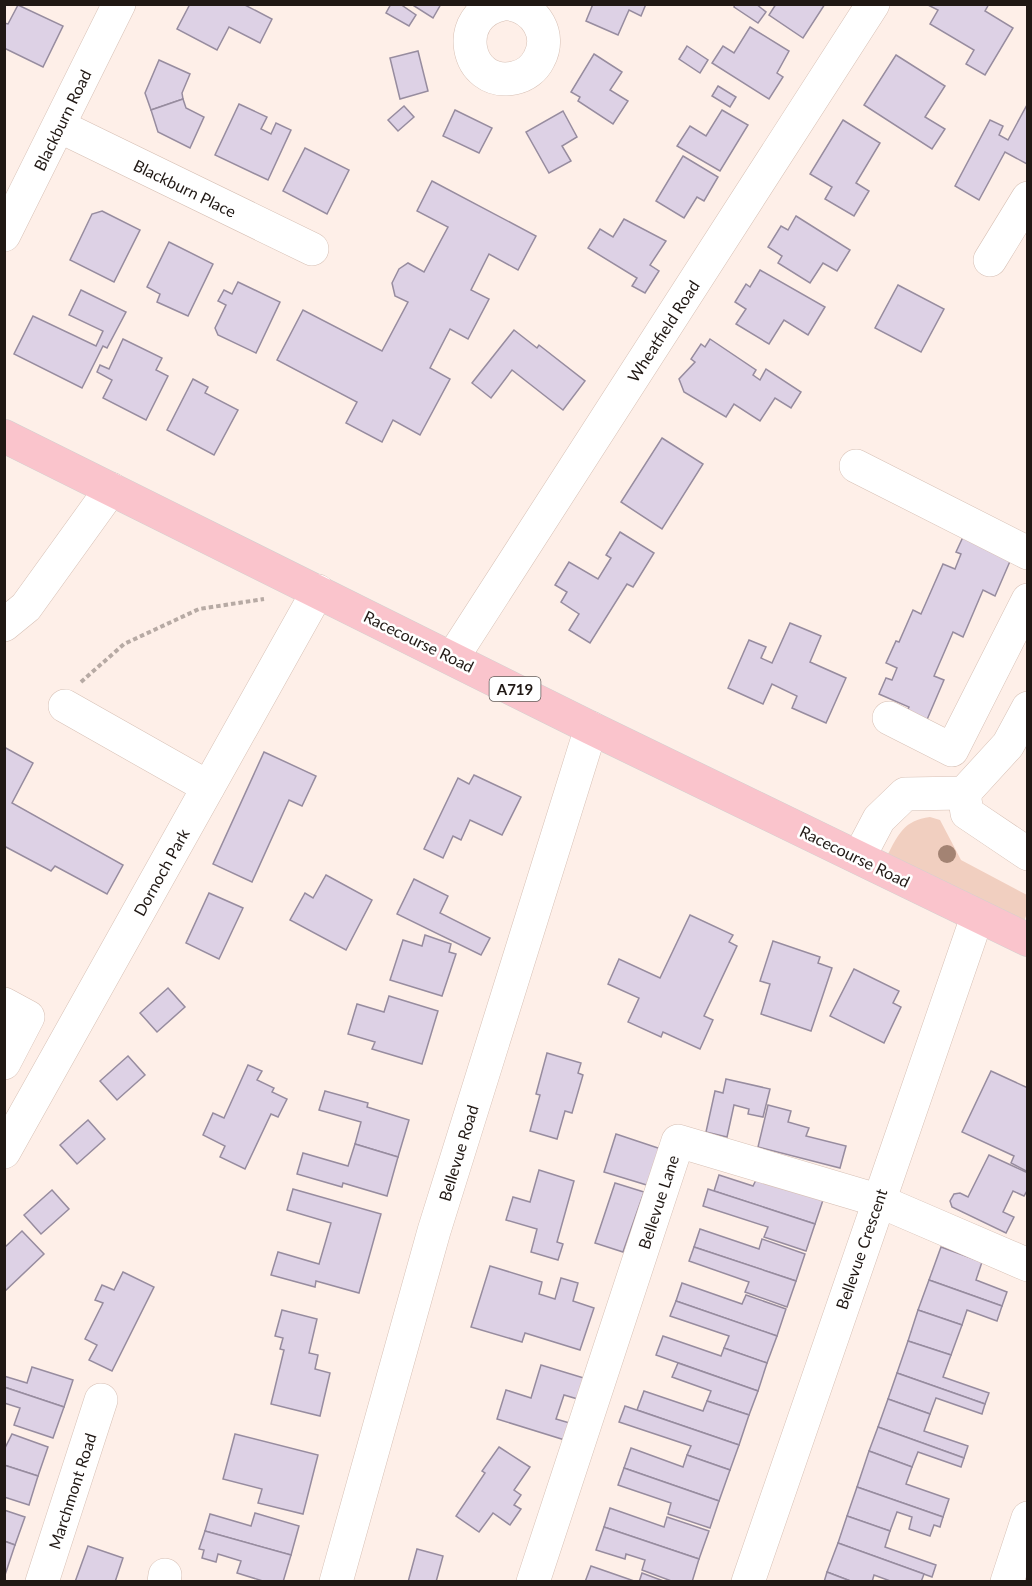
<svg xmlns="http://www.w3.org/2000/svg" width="1032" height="1586" font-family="Lato,sans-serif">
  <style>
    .green { fill: #f1cfc0 }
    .building { fill: #ddd1e5; stroke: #978c9f; stroke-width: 1.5 }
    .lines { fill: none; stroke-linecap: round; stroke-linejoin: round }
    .minor-casing { stroke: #d7c0b5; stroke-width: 34 }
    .major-casing { stroke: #d2d1d0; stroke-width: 34 }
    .path { stroke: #b7aaa4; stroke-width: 4; stroke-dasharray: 4.5 3; stroke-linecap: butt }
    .minor { stroke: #fff; stroke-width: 33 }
    .major { stroke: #fac4cc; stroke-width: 33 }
    .tree { fill: #a38373 }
    .labels { text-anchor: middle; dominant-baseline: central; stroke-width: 5; stroke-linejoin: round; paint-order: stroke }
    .shield { fill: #fff; stroke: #635d5a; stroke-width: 1.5 }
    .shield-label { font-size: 15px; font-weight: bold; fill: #201814 }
    .street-label { font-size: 16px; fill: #201814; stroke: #fff }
  </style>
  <rect width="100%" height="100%" fill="#feefe8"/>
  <path class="green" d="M930 817 940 820 961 860 1027 895V913L1023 924 887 856C898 835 904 820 930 817Z"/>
  <g class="building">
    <polygon points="190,4 243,4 272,19 260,43 229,27 217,50 177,29"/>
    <polygon points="391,4 400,4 416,15 409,26 386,13"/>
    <polygon points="411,4 441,4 433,18"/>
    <polygon points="593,4 646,4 641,16 629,10 618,35 586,21"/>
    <polygon points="735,4 756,4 766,12 758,23 734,7"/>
    <polygon points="776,4 825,4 803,38 769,15"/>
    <polygon points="989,4 985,11 1013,28 985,75 966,64 974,50 930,24 938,10 928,5"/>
    <polygon points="18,5 63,26 43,67 4,48 4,23 8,24"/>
    <polygon points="750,27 789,51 777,73 783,77 769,99 712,63 723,46 734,53"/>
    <polygon points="687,46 708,60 700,73 679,59"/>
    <polygon points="418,51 428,91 400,99 390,58"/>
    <polygon points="594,54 622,72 610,90 628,101 613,124 578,101 580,97 571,92"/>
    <polygon points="896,55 945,86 925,117 945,129 932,149 864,105"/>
    <polygon points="159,60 190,74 182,93 183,99 151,110 145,93"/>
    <polygon points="718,86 736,97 730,107 712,96"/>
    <polygon points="183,99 186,108 204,117 190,148 158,132 151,110"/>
    <polygon points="1028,103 1027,164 1005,152 979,200 955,186 990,120 1003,126 999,135 1008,140"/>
    <polygon points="239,104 267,117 261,129 271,134 276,123 291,130 268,180 215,155"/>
    <polygon points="404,106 414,117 398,131 388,120"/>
    <polygon points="455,110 492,128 479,153 443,136"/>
    <polygon points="722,110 748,125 720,171 677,146 690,126 706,136"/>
    <polygon points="563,111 577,137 562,146 571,161 549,173 526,132"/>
    <polygon points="843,120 880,143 856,183 869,191 854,216 825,199 832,187 810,174"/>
    <polygon points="305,148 349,170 327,214 283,191"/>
    <polygon points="683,156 718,177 704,201 697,197 684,218 656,201"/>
    <polygon points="432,181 536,236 518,270 489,254 471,290 489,299 468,339 450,329 430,368 450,379 420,435 393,420 382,442 346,423 357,402 277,360 303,310 382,351 408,302 395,296 392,283 399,269 408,263 424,272 448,227 417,211"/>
    <polygon points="102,211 140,230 114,282 70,260 92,214"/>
    <polygon points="796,216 850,250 837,271 823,263 810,283 778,263 782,256 768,247 781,226 788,230"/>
    <polygon points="624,219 666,241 650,265 659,271 645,293 632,286 637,278 588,248 600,229 613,237"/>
    <polygon points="169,242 213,264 188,316 157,302 160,294 147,287"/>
    <polygon points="760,270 825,307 808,335 784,320 769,344 736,324 746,309 735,302 746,284 750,287"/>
    <polygon points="238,282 280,302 256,353 218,335 215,328 226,305 218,301 224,290 232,294"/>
    <polygon points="898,285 944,309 921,352 875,328"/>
    <polygon points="81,290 126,312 107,348 103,346 82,388 14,354 33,316 96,346 103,331 69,315"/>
    <polygon points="514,330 537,348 539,345 585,381 563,410 512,370 491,398 472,383"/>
    <polygon points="123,339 162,358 156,370 168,376 146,420 103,398 112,380 97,372 100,365 109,369"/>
    <polygon points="710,339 756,370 753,375 760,380 766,369 801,392 791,408 775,398 760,421 734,404 726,417 684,392 679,379 695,362 691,359 701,344 705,347"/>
    <polygon points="193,379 208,387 205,393 238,410 214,455 167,430"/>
    <polygon points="662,438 703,464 662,529 621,502"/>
    <polygon points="620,532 654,553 633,587 627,584 590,643 569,630 579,614 561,602 567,592 555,585 569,562 598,579 611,558 606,555"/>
    <polygon points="963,537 1011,559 995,596 983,590 963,637 953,632 934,676 944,680 926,722 906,713 909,707 879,694 886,678 892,680 897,668 886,663 896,641 899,642 913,610 921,614 943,564 955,569 961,554 956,552"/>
    <polygon points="790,623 821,636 810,662 846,678 826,723 792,708 797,696 772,684 763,704 728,688 749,640 766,647 761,658 772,663"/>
    <polygon points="4,747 33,763 12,803 123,865 107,894 55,866 51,871 4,846"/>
    <polygon points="264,752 316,776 302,806 289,800 252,882 213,864"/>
    <polygon points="474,775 521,797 502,835 470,820 461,840 453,836 443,858 424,849 458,778 469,784"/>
    <polygon points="326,875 372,900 346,950 290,920 305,893 313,898"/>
    <polygon points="414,879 448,896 440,913 490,938 481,955 397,914"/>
    <polygon points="209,893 243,908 219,959 186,943"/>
    <polygon points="690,915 733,935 729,942 737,946 704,1016 713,1020 700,1049 663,1032 661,1037 628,1022 639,998 608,984 619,959 660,978"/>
    <polygon points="425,935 451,944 449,952 456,954 442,996 390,980 403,940 422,946"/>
    <polygon points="773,941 820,957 818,963 832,968 811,1031 761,1014 770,984 760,981"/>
    <polygon points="854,969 899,991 893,1003 901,1007 884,1043 830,1016"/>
    <polygon points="168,988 185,1007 157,1032 140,1013"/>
    <polygon points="389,996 438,1011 422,1064 372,1049 375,1042 348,1034 357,1004 384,1012"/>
    <polygon points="547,1053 581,1063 578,1073 583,1075 572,1113 565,1111 557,1139 530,1131 540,1095 536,1094"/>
    <polygon points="128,1056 145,1075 117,1100 100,1081"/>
    <polygon points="248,1065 262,1071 257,1080 274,1088 272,1092 287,1099 278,1117 271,1114 245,1169 220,1157 225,1146 203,1135 213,1113 224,1118"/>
    <polygon points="991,1071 1028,1088 1028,1172 1011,1163 1014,1156 962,1132"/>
    <polygon points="726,1079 770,1089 763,1117 748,1114 749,1109 734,1105 727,1137 706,1132 715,1091 723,1093"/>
    <polygon points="325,1091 368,1103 367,1107 409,1120 398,1157 355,1144 361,1122 319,1110"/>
    <polygon points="768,1105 791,1111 788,1122 809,1128 806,1136 846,1146 840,1168 758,1147"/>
    <polygon points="88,1120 105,1139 77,1164 60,1145"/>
    <polygon points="616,1134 661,1149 650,1186 604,1172"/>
    <polygon points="355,1144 398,1157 387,1196 343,1183 342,1187 297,1174 303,1153 348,1166"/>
    <polygon points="989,1155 1028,1173 1028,1189 1024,1196 1013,1191 1003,1212 1014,1217 1006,1233 952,1207 950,1201 954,1194 960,1193 968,1197"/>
    <polygon points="539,1170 574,1181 557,1242 563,1244 558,1260 531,1252 537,1229 506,1220 513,1197 530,1202"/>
    <polygon points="719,1175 753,1186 756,1180 824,1197 815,1224 714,1191"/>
    <polygon points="615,1183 644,1192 623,1252 595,1243"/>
    <polygon points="293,1189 381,1214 359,1293 316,1281 315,1287 271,1275 278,1252 319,1264 331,1223 287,1210"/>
    <polygon points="708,1189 815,1224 806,1251 764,1237 768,1227 703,1206"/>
    <polygon points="52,1190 69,1209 41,1234 24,1215"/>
    <polygon points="700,1229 759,1249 762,1239 805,1254 796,1281 694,1247"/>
    <polygon points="22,1231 44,1254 4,1292 4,1248"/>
    <polygon points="694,1247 796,1281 787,1307 745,1292 749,1282 689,1261"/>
    <polygon points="941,1247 982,1262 976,1280 1007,1292 1002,1306 929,1280"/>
    <polygon points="490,1266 542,1282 539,1294 555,1299 561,1278 578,1283 573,1301 594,1308 580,1350 525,1333 522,1342 471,1327"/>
    <polygon points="123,1272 154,1287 112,1371 89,1360 97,1345 85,1339 103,1303 95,1300 102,1285 114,1290"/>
    <polygon points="929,1280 1002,1306 997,1321 967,1310 962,1325 918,1310"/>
    <polygon points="682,1283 742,1304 746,1295 786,1309 777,1336 676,1301"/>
    <polygon points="676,1301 777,1336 767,1363 724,1348 729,1336 670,1316"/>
    <polygon points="282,1310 317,1319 309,1353 318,1355 315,1369 330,1373 320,1416 271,1404 284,1350 280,1349 283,1338 275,1336"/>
    <polygon points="918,1310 962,1325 951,1355 908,1341"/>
    <polygon points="663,1336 721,1356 724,1348 767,1363 758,1391 656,1355"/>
    <polygon points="908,1341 951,1355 943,1377 989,1393 985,1404 897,1373"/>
    <polygon points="678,1363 758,1391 749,1415 707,1401 711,1391 672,1377"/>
    <polygon points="541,1365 587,1379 581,1400 564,1395 556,1419 573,1424 568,1441 497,1419 506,1390 531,1398"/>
    <polygon points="32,1367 73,1380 64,1407 4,1387 4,1376 27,1383"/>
    <polygon points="897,1373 985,1404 982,1414 936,1398 930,1414 888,1399"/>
    <polygon points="4,1387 64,1407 53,1438 14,1425 20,1408 4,1403"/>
    <polygon points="644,1391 703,1411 707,1401 749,1415 739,1445 637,1410"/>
    <polygon points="888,1399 930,1414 924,1431 968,1446 964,1458 878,1427"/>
    <polygon points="625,1406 739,1445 730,1470 687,1455 691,1446 619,1422"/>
    <polygon points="878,1427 964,1458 961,1467 918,1452 912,1467 869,1451"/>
    <polygon points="12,1434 48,1447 38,1476 4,1465 4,1450"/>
    <polygon points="235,1434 318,1455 303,1514 258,1503 262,1489 223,1479"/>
    <polygon points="499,1447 530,1467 514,1490 521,1495 514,1505 521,1509 510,1525 493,1513 479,1532 456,1516 485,1473 482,1471"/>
    <polygon points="631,1448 683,1467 687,1455 730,1470 719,1501 624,1468"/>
    <polygon points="869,1451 912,1467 906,1484 949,1499 943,1517 857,1487"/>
    <polygon points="4,1465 38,1476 29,1505 4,1497"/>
    <polygon points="624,1468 719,1501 710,1528 668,1514 671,1503 618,1485"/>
    <polygon points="857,1487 943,1517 940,1527 934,1525 930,1536 909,1529 912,1517 897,1512 890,1531 847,1516"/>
    <polygon points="610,1508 664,1527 667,1517 709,1531 699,1559 604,1527"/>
    <polygon points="4,1510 25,1517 15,1545 4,1541"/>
    <polygon points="255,1513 299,1526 291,1555 205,1531 210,1514 251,1526"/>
    <polygon points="847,1516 890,1531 885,1547 936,1565 932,1577 838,1543"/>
    <polygon points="604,1527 699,1559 692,1582 674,1582 642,1570 645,1560 626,1554 625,1559 596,1550"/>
    <polygon points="205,1531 291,1555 283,1582 266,1582 237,1573 241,1561 218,1554 216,1562 202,1558 204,1550 199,1549"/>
    <polygon points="4,1541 15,1545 5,1575 4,1575"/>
    <polygon points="838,1543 924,1574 921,1582 893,1582 874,1575 872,1582 853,1582 827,1572"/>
    <polygon points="88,1546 123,1558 115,1582 75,1582"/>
    <polygon points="417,1549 443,1556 436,1582 408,1582"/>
    <polygon points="591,1566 637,1582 585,1582"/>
    <polygon points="827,1572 853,1582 824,1582"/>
    <polygon points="642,1573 666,1582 639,1582"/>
  </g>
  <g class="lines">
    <g class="minor-casing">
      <g id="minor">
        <path d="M503 4C451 14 465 88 514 78 525 76 534 69 539 59 552 35 536 8 509 4"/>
        <polyline points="59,126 312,249"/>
        <polyline points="4,235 119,4"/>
        <polyline points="990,260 1028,198"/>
        <polyline points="856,466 1028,553"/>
        <polyline points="4,625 26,607 111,489"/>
        <polyline points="453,657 873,4"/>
        <polyline points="65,706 208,787"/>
        <polyline points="889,718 952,750 1028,600"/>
        <polyline points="964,793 967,813 1028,854"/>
        <polyline points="859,857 879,819 905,794 964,793 1008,745 1028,708"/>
        <polyline points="4,1004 28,1017 4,1063"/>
        <polyline points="4,1152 318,591"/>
        <polyline points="42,1582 101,1400"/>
        <polyline points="164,1582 165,1575"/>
        <polyline points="336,1582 434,1231 591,728"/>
        <polyline points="533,1582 678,1141 877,1200 1028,1265"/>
        <polyline points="748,1582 977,917"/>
        <polyline points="1007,1582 1028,1518"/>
      </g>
    </g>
    <g class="major-casing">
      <polyline id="major" points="4,436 591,728 1028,940"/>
    </g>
    <polyline class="path" points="81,682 124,644 199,609 264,599"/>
    <use href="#minor" class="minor"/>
    <use href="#major" class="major"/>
  </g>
  <circle class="tree" cx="947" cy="854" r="9"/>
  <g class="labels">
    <rect class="shield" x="489.5" y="677" width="51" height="24" rx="4.5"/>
    <g class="shield-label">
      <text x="515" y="689">A719</text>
    </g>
    <g class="street-label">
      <text transform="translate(62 120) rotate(-64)">Blackburn Road</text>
      <text transform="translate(185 188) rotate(26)">Blackburn Place</text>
      <text transform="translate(663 331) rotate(-57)">Wheatfield Road</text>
      <text transform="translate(419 641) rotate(26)">Racecourse Road</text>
      <text transform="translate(855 856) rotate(26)">Racecourse Road</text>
      <text transform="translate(161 872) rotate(-61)">Dornoch Park</text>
      <text transform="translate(458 1153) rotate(-73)">Bellevue Road</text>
      <text transform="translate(658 1202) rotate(-72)">Bellevue Lane</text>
      <text transform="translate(861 1249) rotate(-71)">Bellevue Crescent</text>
      <text transform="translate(72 1491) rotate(-72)">Marchmont Road</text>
    </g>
  </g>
  <rect width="1032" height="1586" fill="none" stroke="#201814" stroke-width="12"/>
</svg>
